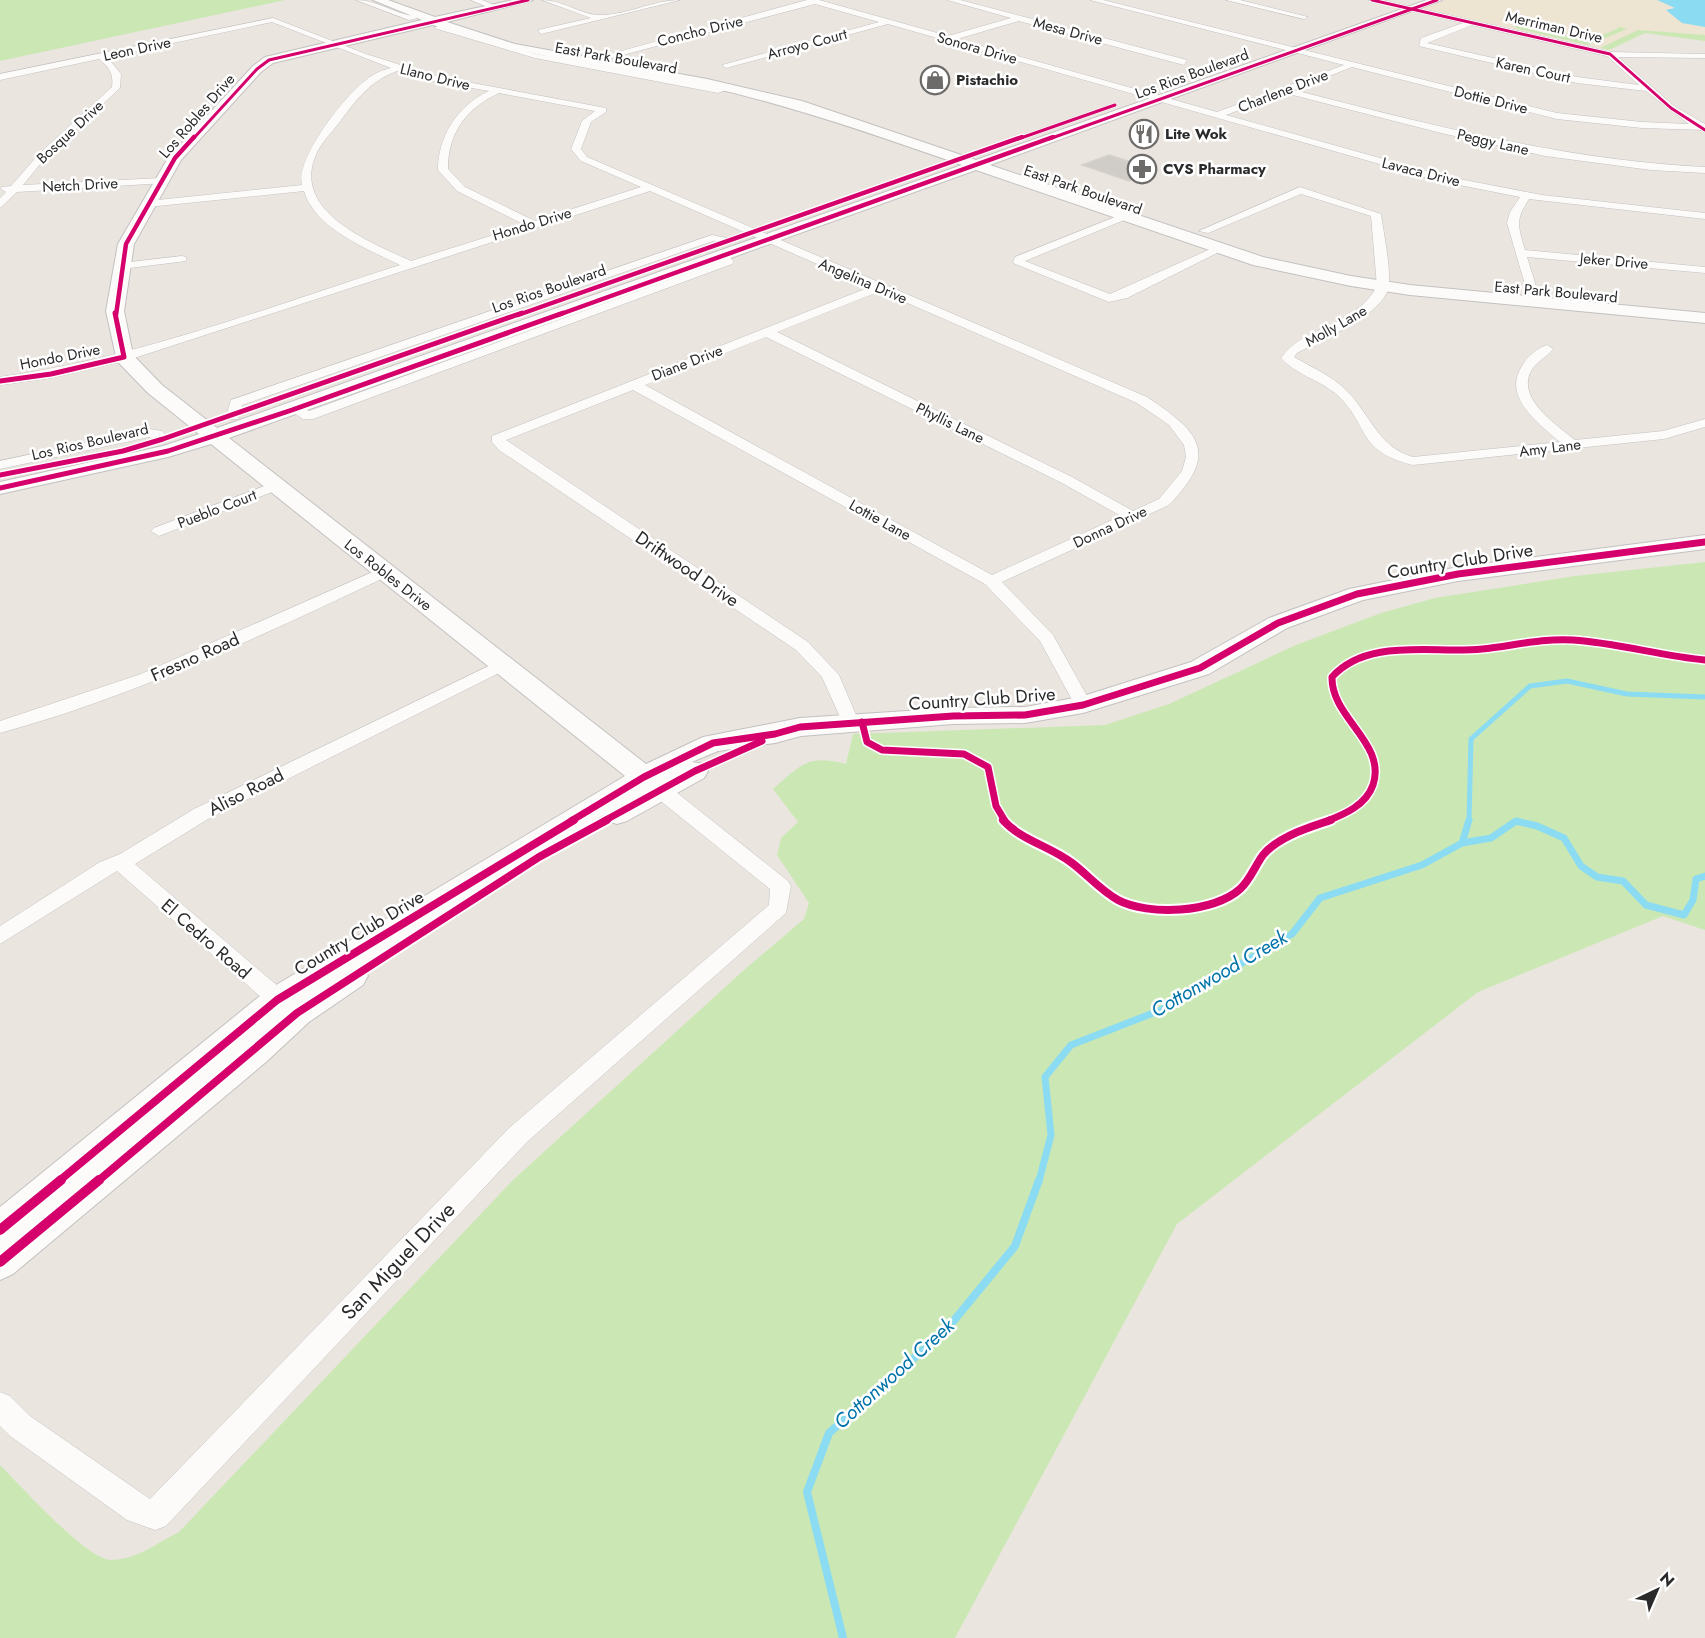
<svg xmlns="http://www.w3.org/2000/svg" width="1705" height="1638" font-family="Jost,sans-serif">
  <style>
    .education { fill: #eee4d2 }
    .green { fill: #cbe8b4 }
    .water { fill: #8bdbf3 }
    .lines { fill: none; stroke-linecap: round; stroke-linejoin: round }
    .stream-far2 { stroke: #8bdbf3; stroke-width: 5 }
    .stream-far1 { stroke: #8bdbf3; stroke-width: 7 }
    .stream { stroke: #8bdbf3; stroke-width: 8 }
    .building { fill: #d0cdc9; stroke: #d5d1cb; stroke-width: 1.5 }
    .street-casing { stroke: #c3c1c1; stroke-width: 1 }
    .secondary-casing { stroke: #c3c1c1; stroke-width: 2 }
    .street { fill: #fcfbfa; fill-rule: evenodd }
    .secondary { fill: #fcfbfa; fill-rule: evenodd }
    .cycleway-far5-casing { stroke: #fff; stroke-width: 4.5 }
    .cycleway-far4-casing { stroke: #fff; stroke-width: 7 }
    .cycleway-far3-casing { stroke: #fff; stroke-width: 8 }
    .cycleway-far2-casing { stroke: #fff; stroke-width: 10 }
    .cycleway-far1-casing { stroke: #fff; stroke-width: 12 }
    .cycleway-casing { stroke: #fff; stroke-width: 14 }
    .cycleway-far5 { stroke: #d6006c; stroke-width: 3 }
    .cycleway-far4 { stroke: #d6006c; stroke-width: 4.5 }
    .cycleway-far3 { stroke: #d6006c; stroke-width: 5 }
    .cycleway-far2 { stroke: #d6006c; stroke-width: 7 }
    .cycleway-far1 { stroke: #d6006c; stroke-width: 8 }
    .cycleway { stroke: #d6006c; stroke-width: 10 }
    .labels { text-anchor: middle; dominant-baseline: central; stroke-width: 5; stroke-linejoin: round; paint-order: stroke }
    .far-street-label { font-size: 15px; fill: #2a2a2a; stroke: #fff }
    .far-poi-label { font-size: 15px; font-weight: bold; fill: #2a2a2a; stroke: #fff; text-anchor: start }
    .street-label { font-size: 18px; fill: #2a2a2a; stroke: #fff }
    .water-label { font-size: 20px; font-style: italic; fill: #0073a9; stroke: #fff }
    .near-street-label { font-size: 21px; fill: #2a2a2a; stroke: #fff }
  </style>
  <rect width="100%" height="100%" fill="#eae5df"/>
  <polygon class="education" points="1445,0 1705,0 1705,41 1645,33 1609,50 1422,8"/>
  <g class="green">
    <polygon points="0,0 285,0 0,61"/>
    <path d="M1517 26C1559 35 1580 47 1619 28L1615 26 1627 29 1588 45 1515 28Z"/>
    <polygon points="1638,30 1705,35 1705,41 1645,33 1609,50 1600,48"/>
    <path d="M1705 562V930L1663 916 1478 992 1177 1224 955 1638H0V1465C19 1484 87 1560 111 1560 136 1560 157 1543 179 1532L513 1180 744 970 804 919 809 903 777 855 781 838 798 822 773 789C801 765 807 754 846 764L853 734 1105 725 1169 704 1296 645 1381 613 1435 598 1575 576Z"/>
  </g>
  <polygon class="water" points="1657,0 1705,0 1705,27 1682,23 1666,10 1675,8"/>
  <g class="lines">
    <polyline class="stream-far2" points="1469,821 1471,739 1530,686 1567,681 1627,694 1705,697"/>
    <g class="stream-far1">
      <polyline points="1462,843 1491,838 1516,821 1537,826 1564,838 1581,866 1597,877 1623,881 1646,905 1684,915 1693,900 1696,879 1705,876"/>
      <polyline points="1039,1181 1051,1135 1045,1077 1071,1045 1161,1010 1292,934 1320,898 1422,865 1462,843 1469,820"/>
    </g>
    <polyline class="stream" points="843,1638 807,1492 829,1433 947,1329 1015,1246 1039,1180"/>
  </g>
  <polygon class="building" points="1109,155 1157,170 1129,181 1082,165"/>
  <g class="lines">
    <g class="street-casing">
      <g id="street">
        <path d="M356 0C375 0 390 11 408 15 414 16 420 12 426 16L409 20Z"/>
        <polygon points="471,0 482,0 499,7 492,9"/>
        <path d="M542 0C563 0 583 16 601 15 628 15 653 0 680 0L541 34 538 30 591 18Z"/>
        <path d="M807 0H819L948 36 1011 18 947 0H960L1187 60 1184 65 1019 21 957 39 1217 112 1344 65 1090 0H1103L1557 113 1642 122 1689 124 1646 91 1577 83 1419 46 1421 38 1463 23 1368 0H1382L1610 52 1705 54V58L1618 57 1674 106 1705 124V130L1642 128 1557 119 1352 67 1294 90C1430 125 1564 160 1705 167V173L1651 170 1545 156 1441 133 1285 93 1226 115 1444 176 1542 195 1705 213V219L1529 199C1515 220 1518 226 1525 250L1705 267V273L1527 257 1541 302 1531 305 1507 223 1510 212 1520 197 1439 181 888 24 726 68 722 65 879 22 815 4 589 64 718 87 730 84 734 87 718 93 535 58 434 28 444 23 448 25 445 28 536 54 581 62ZM1472 25 1607 56 1639 85 1577 77 1427 43Z"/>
        <polygon points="1226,0 1240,0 1308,17 1304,19"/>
        <path d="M273 18 366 54 435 76 606 108V112L591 122 581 149 587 157 1147 397C1201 433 1219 453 1169 505L1002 582 1053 635 1092 705 1089 709H1077L1040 641 985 584 633 390 506 440 808 642 839 675 859 722 856 726H844L822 677 796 650 499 450 492 442V436L870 287 650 191 128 360 51 378 0 385V377C137 358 269 307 400 265 368 249 315 229 304 191L148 207 143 204 148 201 302 185C295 159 345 95 366 80 373 74 382 70 391 68L272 22 107 57 121 74 120 88 45 158 23 185 161 178 165 179V183L17 192 0 208V198L6 192 1 189 2 187 11 186 39 154 112 87C114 74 109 67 99 59L0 80V74ZM400 70 433 81 489 91C458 105 438 136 438 170L457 191 525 225 411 261C372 243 293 213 315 157 320 144 330 134 339 123 357 99 370 80 400 70ZM499 93 595 111 582 121 571 149 581 161 641 187 535 221 465 187 448 169C448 132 467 108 499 93ZM880 291 1137 403 1169 425 1184 445 1186 457 1182 471 1159 499 1133 511 1072 477 777 332ZM766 337 1062 483 1121 516 992 575 645 385Z"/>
        <path d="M1300 187 1381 214C1384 236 1390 262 1389 284 1387 314 1321 340 1297 353L1294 357C1311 367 1332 376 1346 390 1370 414 1378 447 1413 457L1560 442C1538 423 1502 397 1522 366 1527 357 1537 348 1547 345L1553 349C1546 358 1535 362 1530 373 1518 400 1558 426 1575 440L1663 431 1705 419V427L1664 439 1413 465C1355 451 1371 425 1335 393 1319 380 1295 374 1281 358 1304 325 1356 327 1377 286L1371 216 1301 194 1208 233 1199 231Z"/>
        <polygon points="1125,213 1129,214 1129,218 1025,261 1110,294 1215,247 1225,249 1127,298 1109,302 1013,263 1015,257"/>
        <polygon points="712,235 736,240 730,243 713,241 242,405 238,419 228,419 226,416 231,400"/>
        <polygon points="718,253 726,253 734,262 732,264 313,419 303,419 288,409 295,405 309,411 721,261 716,255"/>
        <polygon points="182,256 186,257 186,261 122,269 116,266 122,263"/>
        <polygon points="149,429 162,431 170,439 163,443 149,437 0,469 0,461"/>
        <polygon points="275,482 282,486 280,489 164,534 159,536 151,531 154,528"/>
        <path d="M384 567 390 569 392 572 390 575C262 635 136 696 0 733V721L141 674Z"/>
        <polygon points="501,660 510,665 507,669 208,819 135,864 294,1000 297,1006 294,1012 286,1015 278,1012 117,871 0,944 0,926 100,862 120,854 194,809"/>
        <polygon points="649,775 656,776 788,881 791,886 786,913 527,1142 166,1526 155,1530 127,1520 10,1436 0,1426 0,1392 10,1396 30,1416 150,1499 509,1128 769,905 770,889 642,786 640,781 642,776"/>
      </g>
    </g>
    <g class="secondary-casing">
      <path id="secondary" d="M373 0H388L435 17 513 0H533L447 22 515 44 707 79 802 101 976 160 1427 0H1442L990 165 1263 257 1351 276 1410 285 1705 313V323L1410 295 1351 286 1253 265 976 170 229 438 646 764 703 737 800 718 953 708 1025 707 1080 697 1191 662 1269 618 1349 589 1458 567 1705 535V549L1458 581 1363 600 1287 628 1209 674 1083 713 1025 723 953 724 801 736 775 743 718 751 694 761 692 762 704 764 708 771 704 778 627 821 617 824 607 821 603 815 359 966 363 967 368 976 363 985 309 1022 266 1062 13 1274 0 1280V1207L266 991 625 776 211 444 168 457 0 494V482L163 446 199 434 148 393 117 361 106 311 118 244 168 158 253 66 265 57 422 20ZM433 25C523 58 617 67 709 87 796 107 878 136 962 165L217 428 162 385 133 355 124 311 134 244 181 160 261 72 273 63Z"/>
    </g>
    <use href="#street" class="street"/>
    <use href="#secondary" class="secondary"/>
    <g class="cycleway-far5-casing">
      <g id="cycleway-far5">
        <polyline points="1372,0 1610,54 1671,108 1705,130"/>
        <polyline points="193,139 257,69 269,60 528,0"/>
        <polyline points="1018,139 1115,105"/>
        <polyline points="1049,139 1437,0"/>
      </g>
    </g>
    <g class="cycleway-far4-casing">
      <g id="cycleway-far4">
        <polyline points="116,315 126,244 175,158 194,137"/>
        <polyline points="518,315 1022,137"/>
        <polyline points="558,315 1053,137"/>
      </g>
    </g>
    <g class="cycleway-far3-casing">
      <g id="cycleway-far3">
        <polyline points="0,381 51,374 124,357 115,313"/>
        <polyline points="0,475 123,451 163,439 522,313"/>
        <polyline points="0,488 168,451 292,410 563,313"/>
      </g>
    </g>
    <g class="cycleway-far2-casing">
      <g id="cycleway-far2">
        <polyline points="862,722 867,742 882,750 964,754 988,767 996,806 1005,821"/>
        <polyline points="571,821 644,777 713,743 775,734 800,727 953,716 1025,715 1083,705 1200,668 1278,623 1357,594 1458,574 1705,542"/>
        <polyline points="604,821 695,771 762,741"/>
        <path d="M1327 821C1345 814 1366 805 1373 785 1387 743 1331 718 1332 677 1368 637 1434 654 1482 649 1512 646 1542 638 1573 640 1618 643 1661 656 1705 660"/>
      </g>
    </g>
    <g class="cycleway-far1-casing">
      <g id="cycleway-far1">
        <path d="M1003 820C1022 841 1050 846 1072 863 1088 875 1100 890 1118 900 1148 916 1214 913 1240 889 1250 880 1255 866 1263 855 1279 836 1308 828 1331 820"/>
        <polyline points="59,1181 277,1000 574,820"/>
        <polyline points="98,1181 297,1013 539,857 607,820"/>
      </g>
    </g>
    <g class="cycleway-casing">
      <g id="cycleway">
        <polyline points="0,1230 61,1180"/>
        <polyline points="0,1262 99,1180"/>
      </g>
    </g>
    <use href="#cycleway-far5" class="cycleway-far5"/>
    <use href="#cycleway-far4" class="cycleway-far4"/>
    <use href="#cycleway-far3" class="cycleway-far3"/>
    <use href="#cycleway-far2" class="cycleway-far2"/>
    <use href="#cycleway-far1" class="cycleway-far1"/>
    <use href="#cycleway" class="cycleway"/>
  </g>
  <defs>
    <g id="shop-ring" transform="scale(1.5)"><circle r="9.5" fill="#fff" stroke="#6d6b69" stroke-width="1.5"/><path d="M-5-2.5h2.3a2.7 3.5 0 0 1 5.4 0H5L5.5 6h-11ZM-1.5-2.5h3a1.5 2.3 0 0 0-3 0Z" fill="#6d6b69"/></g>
    <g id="restaurant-ring" transform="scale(1.5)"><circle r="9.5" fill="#fff" stroke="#6d6b69" stroke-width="1.5"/><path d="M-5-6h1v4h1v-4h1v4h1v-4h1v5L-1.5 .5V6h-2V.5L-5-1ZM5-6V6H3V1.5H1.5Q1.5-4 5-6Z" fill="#6d6b69"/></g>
    <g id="pharmacy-ring" transform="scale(1.5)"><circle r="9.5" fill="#fff" stroke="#6d6b69" stroke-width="1.5"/><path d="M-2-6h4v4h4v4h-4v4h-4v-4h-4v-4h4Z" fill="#6d6b69"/></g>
  </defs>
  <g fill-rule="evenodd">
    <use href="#shop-ring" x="935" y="80"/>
    <use href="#restaurant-ring" x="1144" y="134"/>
    <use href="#pharmacy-ring" x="1142" y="169"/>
  </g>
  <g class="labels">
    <g class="far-street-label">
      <text transform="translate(1554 27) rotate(13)">Merriman Drive</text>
      <text transform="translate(700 31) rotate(-14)">Concho Drive</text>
      <text transform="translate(1068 31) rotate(15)">Mesa Drive</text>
      <text transform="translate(807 44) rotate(-15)">Arroyo Court</text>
      <text transform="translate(977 48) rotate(16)">Sonora Drive</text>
      <text transform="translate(137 49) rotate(-12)">Leon Drive</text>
      <text transform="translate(616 58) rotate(10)">East Park Boulevard</text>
      <text transform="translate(1533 70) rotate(12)">Karen Court</text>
      <text transform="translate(1192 74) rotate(-20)">Los Rios Boulevard</text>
      <text transform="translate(435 77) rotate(14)">Llano Drive</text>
      <text transform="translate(1283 91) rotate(-21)">Charlene Drive</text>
      <text transform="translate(1491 100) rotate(14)">Dottie Drive</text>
      <text transform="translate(197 116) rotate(-49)">Los Robles Drive</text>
      <text transform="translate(70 132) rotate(-43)">Bosque Drive</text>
      <text transform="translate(1493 142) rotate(13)">Peggy Lane</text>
      <text transform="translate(1421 172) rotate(14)">Lavaca Drive</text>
      <text transform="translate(80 185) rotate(-3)">Netch Drive</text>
      <text transform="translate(1083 190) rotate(19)">East Park Boulevard</text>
      <text transform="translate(532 224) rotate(-17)">Hondo Drive</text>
      <text transform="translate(1614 261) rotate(5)">Jeker Drive</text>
      <text transform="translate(863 281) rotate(23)">Angelina Drive</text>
      <text transform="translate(549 289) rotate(-19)">Los Rios Boulevard</text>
      <text transform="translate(1556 292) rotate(5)">East Park Boulevard</text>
      <text transform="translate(1336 326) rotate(-30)">Molly Lane</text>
      <text transform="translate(60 357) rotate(-11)">Hondo Drive</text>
      <text transform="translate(687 363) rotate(-21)">Diane Drive</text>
      <text transform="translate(950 423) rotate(26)">Phyllis Lane</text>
      <text transform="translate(90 442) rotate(-13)">Los Rios Boulevard</text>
      <text transform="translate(1550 448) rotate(-7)">Amy Lane</text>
      <text transform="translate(217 509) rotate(-21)">Pueblo Court</text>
      <text transform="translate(880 520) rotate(29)">Lottie Lane</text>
      <text transform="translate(1110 527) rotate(-25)">Donna Drive</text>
      <text transform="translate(388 575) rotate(38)">Los Robles Drive</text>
    </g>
    <g class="far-poi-label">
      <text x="956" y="80">Pistachio</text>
      <text x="1165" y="134">Lite Wok</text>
      <text x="1163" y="169">CVS Pharmacy</text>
    </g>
    <g class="street-label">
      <text transform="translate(1460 561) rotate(-9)">Country Club Drive</text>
      <text transform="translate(687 569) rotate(34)">Driftwood Drive</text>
      <text transform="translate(195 657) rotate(-24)">Fresno Road</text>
      <text transform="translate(982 699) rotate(-4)">Country Club Drive</text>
      <text transform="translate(246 792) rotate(-27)">Aliso Road</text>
      <text transform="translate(359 933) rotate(-31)">Country Club Drive</text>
      <text transform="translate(206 939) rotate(41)">El Cedro Road</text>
    </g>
    <g class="water-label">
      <text transform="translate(1219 974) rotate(-30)">Cottonwood Creek</text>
      <text transform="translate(894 1374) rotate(-42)">Cottonwood Creek</text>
    </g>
    <g class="near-street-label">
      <text transform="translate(398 1261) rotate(-46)">San Miguel Drive</text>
    </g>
  </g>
  <g transform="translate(1657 1590) rotate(44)" stroke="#ffffff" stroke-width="4.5" paint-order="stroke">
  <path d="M0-4.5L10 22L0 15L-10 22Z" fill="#2a2a2a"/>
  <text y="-9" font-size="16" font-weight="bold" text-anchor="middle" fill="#2a2a2a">N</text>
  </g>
</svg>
